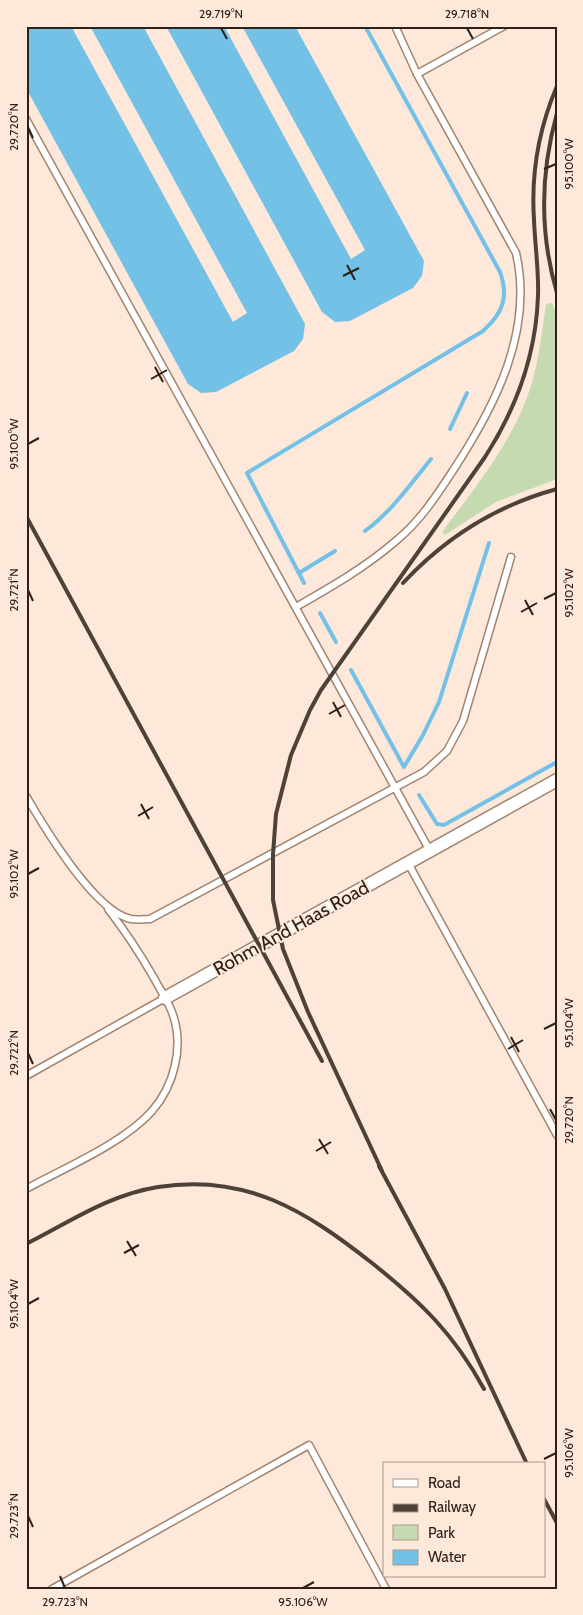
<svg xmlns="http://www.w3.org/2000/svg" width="583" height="1615" font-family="Cabin,sans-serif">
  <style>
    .green { fill: #c6dab1 }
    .water { fill: #73c1e7 }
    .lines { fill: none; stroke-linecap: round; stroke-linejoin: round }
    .stream { stroke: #73c1e7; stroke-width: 4 }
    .lane-casing { stroke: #a3846e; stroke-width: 9 }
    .street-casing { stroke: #a3846e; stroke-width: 15 }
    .lane { stroke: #fff; stroke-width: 6 }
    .street { stroke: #fff; stroke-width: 12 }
    .rail { stroke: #4e4137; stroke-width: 4 }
    .ticks { fill: none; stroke: #2d2118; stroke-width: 2 }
    .labels { text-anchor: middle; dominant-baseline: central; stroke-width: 4; stroke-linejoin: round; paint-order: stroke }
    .street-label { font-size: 19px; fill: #2d2118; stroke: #fde8da }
    .neatline { fill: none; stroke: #2d2118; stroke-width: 2 }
    .ticks-label { font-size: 12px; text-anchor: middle; fill: #2d2118 }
  </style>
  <rect width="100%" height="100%" fill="#fde8da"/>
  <path class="green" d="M552 303 557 315V479L496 502 445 535 442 532C475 488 514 440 531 386 539 359 542 332 546 304Z"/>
  <g class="water">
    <polygon points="26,26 71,26 233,322 247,313 90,26 143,26 305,324 303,339 294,351 216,392 201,393 188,384 26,88"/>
    <polygon points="166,26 224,26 351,259 365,250 242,26 295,26 424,261 422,276 413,288 350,321 335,322 322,312"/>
  </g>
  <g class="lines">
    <g class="stream">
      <polyline points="450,429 467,393"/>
      <path d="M365 531C391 512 410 485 431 459"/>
      <polyline points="299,573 335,551"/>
      <path d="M304 583 247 473 483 331C503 313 509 297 500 272L365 26"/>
      <polyline points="320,613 336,642"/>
      <polyline points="351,670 404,767 423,735 439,702 489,543"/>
      <polyline points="419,795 437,824 444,825 557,762"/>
    </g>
    <g class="lane-casing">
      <g id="lane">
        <polyline points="417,74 504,26"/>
        <polyline points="26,119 430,851"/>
        <path d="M296 607C331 587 366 567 397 540 421 520 437 495 454 469 495 406 534 331 516 253L417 74 395 26"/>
        <path d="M26 796C44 827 95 912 131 919 137 920 144 919 150 919L424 772 447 751 463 721 511 557"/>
        <polyline points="408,863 557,1135"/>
        <polyline points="26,1076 165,998"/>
        <path d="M26 1189C64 1168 124 1143 152 1111 174 1086 184 1047 173 1015 169 1002 160 990 154 978 139 952 126 932 108 909"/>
        <polyline points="52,1589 309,1445 386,1589"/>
      </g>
    </g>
    <g class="street-casing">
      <polyline id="street" points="165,998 557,780"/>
    </g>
    <use href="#lane" class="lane"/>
    <use href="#street" class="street"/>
    <g class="rail">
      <path d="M557 113C540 174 539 232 557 293"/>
      <polyline points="26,516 322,1061"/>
      <path d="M403 583C445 538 498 505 557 489"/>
      <polyline points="379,1166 445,1289 527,1464"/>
      <path d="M382 1171 308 1012 283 949 273 900V854L276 814 291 755 310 710 321 690 485 457C516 409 536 354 538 296 539 271 535 246 534 220 531 175 539 128 557 86"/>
      <path d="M26 1244C70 1222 108 1195 158 1187 246 1173 306 1211 372 1263 421 1302 454 1334 484 1389"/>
      <polyline points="544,1499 557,1523"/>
    </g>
  </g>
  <path class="ticks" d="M221 28 227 39M467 28 473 39M28 127 33 138M544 169 556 164M347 265 355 280M343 276 359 268M155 367 163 382M151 379 167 370M28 444 39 438M28 590 33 601M544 599 556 593M525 600 533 615M521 612 537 603M333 702 341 717M329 714 345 705M141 804 149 819M138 816 153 807M28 874 39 868M544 1029 556 1023M511 1037 519 1052M508 1049 523 1040M28 1053 33 1064M550 1109 556 1120M319 1139 328 1154M316 1151 331 1142M127 1241 136 1256M124 1253 139 1245M28 1304 39 1298M544 1459 556 1453M28 1516 33 1527M60 1576 65 1588M303 1588 314 1582"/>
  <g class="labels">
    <g class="street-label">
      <text transform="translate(291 928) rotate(-29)">Rohm And Haas Road</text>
    </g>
  </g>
  <rect width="583" height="1615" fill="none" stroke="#fde8da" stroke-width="55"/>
  <rect x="383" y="1462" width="162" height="115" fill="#fde8da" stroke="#aa988c"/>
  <rect x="393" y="1479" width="25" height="8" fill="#ffffff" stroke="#aa988c"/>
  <text x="428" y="1488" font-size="15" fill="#2d2118">Road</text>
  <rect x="393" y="1504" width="25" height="8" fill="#4e4137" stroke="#aa988c"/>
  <text x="428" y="1512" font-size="15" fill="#2d2118">Railway</text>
  <rect x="393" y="1525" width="25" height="15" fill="#c6dab1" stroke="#aa988c"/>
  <text x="428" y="1538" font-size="15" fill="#2d2118">Park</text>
  <rect x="393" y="1550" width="25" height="15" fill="#73c1e7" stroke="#aa988c"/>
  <text x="428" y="1562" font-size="15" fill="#2d2118">Water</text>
  <rect x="28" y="28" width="528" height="1560" class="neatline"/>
  <g class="ticks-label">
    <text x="221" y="18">29.719°N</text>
    <text x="467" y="18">29.718°N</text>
    <text transform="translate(14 127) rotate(-90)" y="4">29.720°N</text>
    <text transform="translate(569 164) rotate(-90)" y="4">95.100°W</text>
    <text transform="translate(14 444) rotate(-90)" y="4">95.100°W</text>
    <text transform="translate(14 590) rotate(-90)" y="4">29.721°N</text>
    <text transform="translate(569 593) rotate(-90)" y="4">95.102°W</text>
    <text transform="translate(14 874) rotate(-90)" y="4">95.102°W</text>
    <text transform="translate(569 1023) rotate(-90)" y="4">95.104°W</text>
    <text transform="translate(14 1053) rotate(-90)" y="4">29.722°N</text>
    <text transform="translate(569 1120) rotate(-90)" y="4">29.720°N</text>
    <text transform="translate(14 1304) rotate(-90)" y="4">95.104°W</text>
    <text transform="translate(569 1453) rotate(-90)" y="4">95.106°W</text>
    <text transform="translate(14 1516) rotate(-90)" y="4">29.723°N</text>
    <text x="65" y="1606">29.723°N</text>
    <text x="303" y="1606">95.106°W</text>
  </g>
</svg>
